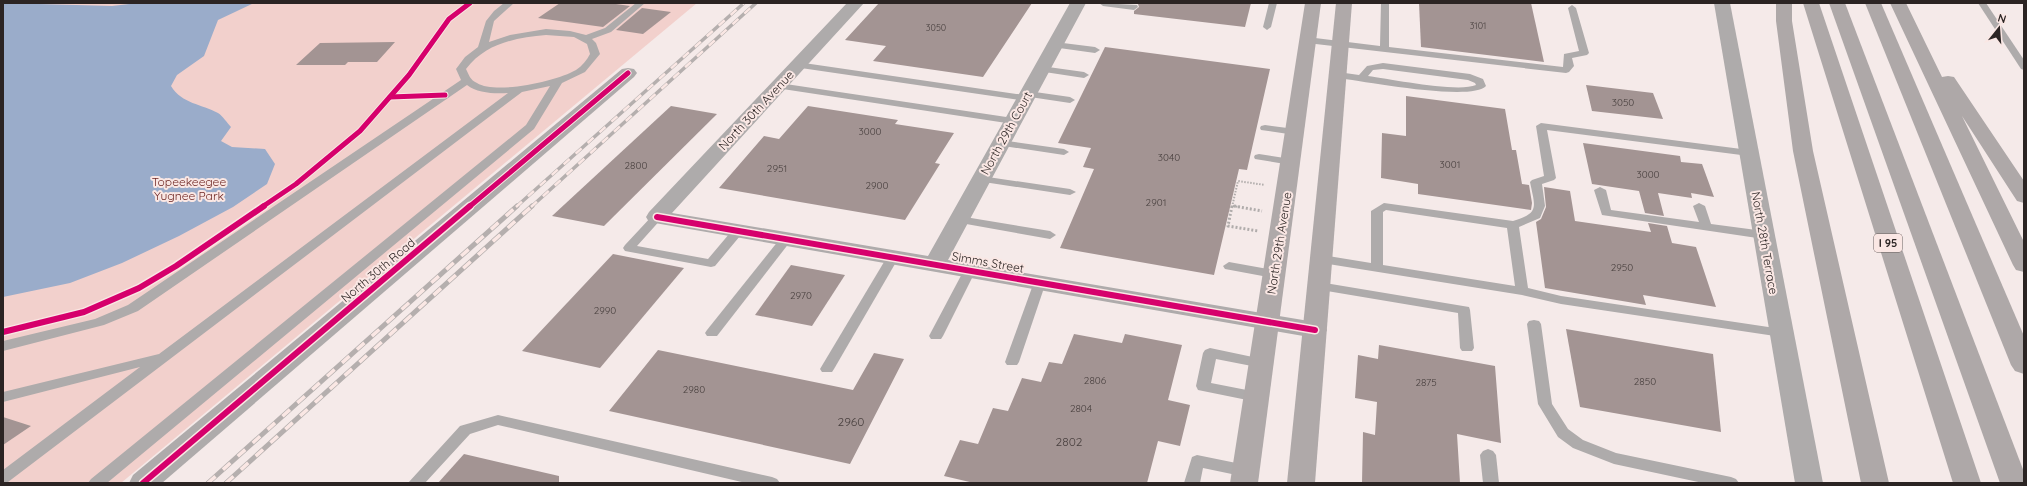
<svg xmlns="http://www.w3.org/2000/svg" width="2027" height="486" font-family="Quicksand,sans-serif">
  <style>
    .green { fill: #f2d0cc }
    .water { fill: #9aacca }
    .building { fill: #a39493 }
    .lines { fill: none; stroke-linecap: round; stroke-linejoin: round }
    .path-far1 { stroke: #b0acab; stroke-width: 2; stroke-dasharray: 1.5 1.5; stroke-linecap: butt }
    .path { stroke: #b0acab; stroke-width: 3; stroke-dasharray: 2 2; stroke-linecap: butt }
    .lane { fill: #aeabab; fill-rule: evenodd }
    .street { fill: #aeabab; fill-rule: evenodd }
    .secondary { fill: #afa9a9; fill-rule: evenodd }
    .highway { fill: #aea8a8; fill-rule: evenodd }
    .rail-far1-casing { stroke: #b5afae; stroke-width: 3.5 }
    .rail-casing { stroke: #b5afae; stroke-width: 5 }
    .rail-far1 { stroke: #fae7e4; stroke-width: 2.5; stroke-dasharray: 8; stroke-linecap: butt }
    .rail { stroke: #fae7e4; stroke-width: 3.5; stroke-dasharray: 10; stroke-linecap: butt }
    .cycleway-far1-casing { stroke: #fae7e4; stroke-width: 7 }
    .cycleway-casing { stroke: #fae7e4; stroke-width: 9 }
    .cycleway-far1 { stroke: #d6006c; stroke-width: 5 }
    .cycleway { stroke: #d6006c; stroke-width: 6 }
    .labels { text-anchor: middle; dominant-baseline: central; stroke-width: 4; stroke-linejoin: round; paint-order: stroke }
    .far-number-label { font-size: 9px; fill: #49403f }
    .number-label { font-size: 10px; fill: #49403f }
    .shield { fill: #fae7e4; stroke: #695e5d; stroke-width: 1 }
    .shield-label { font-size: 11px; font-weight: bold; fill: #2b2423 }
    .street-label { font-size: 12px; fill: #2b2423; stroke: #fae7e4 }
    .park-label { font-size: 12px; fill: #6d2522; stroke: #fae7e4 }
    .near-number-label { font-size: 12px; fill: #49403f }
  </style>
  <rect width="100%" height="100%" fill="#f5eae9"/>
  <polygon class="green" points="3,3 697,3 121,483 3,483"/>
  <path class="water" d="M3 3 112 6 138 3H254L218 20 204 56 177 75 171 86C182 104 202 104 218 113 223 116 227 123 231 127L221 141 232 147 265 149 275 164 267 184 233 207 179 236 122 263 70 283 3 297Z"/>
  <g class="building">
    <polygon points="560,3 609,3 630,6 603,27 538,18"/>
    <polygon points="879,3 1032,3 983,77 873,61 886,46 845,40"/>
    <polygon points="1135,3 1251,3 1245,27 1134,14 1134,11 1139,7 1138,4"/>
    <polygon points="1419,3 1531,3 1544,62 1421,47"/>
    <polygon points="642,8 671,12 643,34 616,30"/>
    <polygon points="395,42 377,62 348,62 345,65 296,65 320,43"/>
    <polygon points="1105,47 1270,69 1247,170 1239,169 1214,275 1060,248 1094,169 1083,167 1091,148 1058,143"/>
    <polygon points="1586,85 1653,93 1663,119 1592,111"/>
    <polygon points="1406,96 1505,109 1512,150 1516,150 1522,184 1529,185 1532,203 1531,210 1418,194 1418,184 1381,178 1382,133 1406,136"/>
    <polygon points="671,106 717,114 604,226 552,216"/>
    <polygon points="808,106 898,120 895,124 954,133 935,163 940,164 905,220 719,188 764,136 779,139"/>
    <polygon points="1583,143 1680,156 1681,162 1702,164 1714,197 1691,193 1692,198 1658,193 1664,216 1645,213 1639,191 1592,184"/>
    <polygon points="1544,187 1570,191 1575,221 1651,232 1648,223 1667,226 1672,243 1696,247 1716,307 1643,295 1646,305 1545,288 1536,222 1541,219 1546,207"/>
    <polygon points="613,254 684,268 600,368 522,351"/>
    <polygon points="791,265 845,275 812,326 755,315"/>
    <polygon points="1566,329 1713,354 1721,432 1580,407"/>
    <polygon points="1074,334 1122,343 1125,334 1182,345 1168,400 1190,405 1180,446 1158,441 1147,483 974,483 944,476 960,440 978,444 993,408 1008,411 1022,378 1041,382 1049,362 1062,364"/>
    <polygon points="1379,345 1495,366 1501,443 1457,434 1460,483 1362,483 1363,432 1375,435 1377,402 1355,398 1358,355 1378,359"/>
    <polygon points="658,350 853,390 874,353 904,359 850,464 609,411"/>
    <polygon points="3,417 31,426 3,445"/>
    <polygon points="464,454 559,476 559,483 438,483"/>
  </g>
  <g class="lines">
    <g class="path-far1">
      <polyline points="1233,206 1240,207"/>
      <polyline points="1232,207 1238,181 1265,185"/>
    </g>
    <g class="path">
      <polyline points="1232,206 1228,226 1258,231"/>
      <polyline points="1234,206 1262,211"/>
    </g>
    <g class="lane">
      <path d="M504 3H514L494 21 489 42 510 35 546 29 570 31 586 35 605 28 636 3H645L611 32 592 39 596 43 600 54 585 72 562 83 534 129 107 483H88L91 479 526 125 550 86 522 92 8 482 3 483V470L140 367 3 402V392L159 354 508 93C494 94 477 93 467 85L138 311 104 325 3 351V341L95 319 128 305 461 80 456 69 465 57 478 47 486 21 494 11ZM546 35 574 37 587 44 590 54C587 60 582 66 576 70 557 81 496 95 477 83 470 80 469 75 466 69 486 43 515 38 546 35Z"/>
      <polygon points="1099,3 1137,5 1138,7 1134,10 1103,6"/>
      <polygon points="1269,3 1277,3 1271,27 1267,30 1263,27"/>
      <polygon points="1381,3 1389,3 1389,47 1563,67 1564,54 1579,51 1568,8 1572,5 1576,8 1589,53 1587,55 1572,58 1574,66 1569,72 1566,73 1307,43 1302,40 1307,37 1380,46"/>
      <polygon points="1978,3 1986,3 2024,60 2024,70 2021,69"/>
      <polygon points="1055,42 1095,47 1100,50 1095,53 1052,47 1050,45"/>
      <polygon points="797,62 1024,95 1025,92 1028,91 1070,97 1075,100 1070,103 1030,97 1030,100 1026,101 794,67 794,63"/>
      <path d="M1383 63 1470 74 1483 79 1486 86C1472 102 1362 81 1338 78L1333 75 1338 72 1359 75 1367 66ZM1383 69 1468 80 1475 83 1476 85C1458 93 1391 79 1368 76L1373 70Z"/>
      <polygon points="1041,66 1084,72 1089,75 1084,78 1038,71 1036,69"/>
      <polygon points="779,83 1013,118 1018,121 1013,124 776,88 774,86 776,84"/>
      <path d="M1541 123 1749 150 1754 153 1749 156 1547 130 1556 178 1554 180 1542 184 1545 206 1540 218 1519 227 1528 288 1561 296 1781 329 1786 330 1788 333 1786 336 1781 337 1561 304 1522 295 1322 263 1316 259 1322 255 1371 263V211L1384 203 1513 221C1540 213 1535 207 1530 182L1532 180 1544 176 1536 126ZM1386 210 1507 228 1515 286 1383 265V212Z"/>
      <polygon points="1265,125 1295,129 1300,132 1295,135 1261,130 1260,128 1261,126"/>
      <polygon points="1001,140 1064,149 1069,152 1064,155 997,145 996,143"/>
      <polygon points="1259,154 1291,159 1296,162 1291,165 1255,159 1254,157 1255,155"/>
      <polygon points="981,176 1070,189 1076,192 1070,195 977,181 975,179 977,177"/>
      <polygon points="1600,187 1606,190 1611,210 1699,222 1693,206 1699,203 1705,206 1711,224 1764,231 1770,235 1764,239 1602,215 1594,190"/>
      <polygon points="657,214 663,217 637,246 708,259 735,227 739,226 745,230 715,266 711,267 625,251 623,248 625,245 653,215"/>
      <polygon points="959,216 1050,231 1056,235 1050,239 955,222 953,220"/>
      <polygon points="787,234 793,238 717,336 707,336 705,333 707,330 783,235"/>
      <polygon points="893,253 899,257 834,369 832,372 822,372 820,369 887,257"/>
      <polygon points="1229,262 1274,270 1280,274 1274,278 1225,269 1223,266"/>
      <polygon points="970,266 976,270 943,336 941,339 931,339 929,336 964,270"/>
      <polygon points="1040,278 1046,282 1019,362 1017,365 1007,365 1005,362 1034,282"/>
      <polygon points="1319,282 1469,307 1470,310 1474,348 1472,351 1462,351 1460,348 1458,313 1315,289 1313,286"/>
      <polygon points="1534,320 1539,321 1541,324 1552,404 1568,429 1583,440 1616,453 1731,477 1736,479 1739,483 1703,483 1614,464 1573,448 1558,437 1538,404 1527,324 1529,321"/>
      <polygon points="1210,348 1267,360 1269,363 1267,366 1262,368 1216,359 1211,383 1262,393 1264,397 1262,401 1257,402 1198,390 1196,386 1203,353 1205,350"/>
      <polygon points="498,415 772,477 777,479 780,483 746,483 498,425 470,434 425,483 408,483 460,426"/>
      <polygon points="1488,449 1493,451 1496,455 1499,483 1483,483 1480,455 1483,451"/>
      <polygon points="1197,455 1246,465 1251,467 1254,471 1251,475 1246,477 1203,468 1200,483 1184,483 1192,457"/>
    </g>
    <g class="street">
      <polygon points="847,3 864,3 672,213 928,256 1070,3 1086,3 948,260 1315,322 1324,324 1327,330 1324,336 1315,338 649,222 646,217 649,212"/>
      <polygon points="1714,3 1730,3 1823,483 1795,483"/>
      <polygon points="628,68 634,69 637,73 634,77 162,483 129,483 133,475 622,69"/>
    </g>
    <g class="secondary">
      <polygon points="1305,3 1321,3 1258,483 1230,483"/>
      <polygon points="1336,3 1352,3 1315,483 1287,483"/>
    </g>
    <g class="highway">
      <polygon points="1776,3 1792,3 1792,21 1813,151 1889,483 1861,483 1793,151 1776,21"/>
      <polygon points="1803,3 1819,3 1981,483 1953,483"/>
      <polygon points="1829,3 1845,3 2024,472 2024,483 2000,483"/>
      <polygon points="1865,3 1881,3 2024,336 2024,374 2015,371 2011,365"/>
      <polygon points="1890,3 1906,3 1942,77 1948,76 1954,77 2024,181 2024,203 2017,201 1962,116 2024,242 2024,272 2016,270 2013,265"/>
    </g>
    <g class="rail-far1-casing">
      <g id="rail-far1">
        <polyline points="516,207 744,3"/>
        <polyline points="531,207 756,3"/>
      </g>
    </g>
    <g class="rail-casing">
      <g id="rail">
        <polyline points="208,483 517,206"/>
        <polyline points="226,483 532,206"/>
      </g>
    </g>
    <use href="#rail-far1" class="rail-far1"/>
    <use href="#rail" class="rail"/>
    <g class="cycleway-far1-casing">
      <g id="cycleway-far1">
        <polyline points="390,97 445,95"/>
        <polyline points="262,207 296,184 360,131 409,75 449,19 470,3"/>
        <polyline points="469,207 628,73"/>
      </g>
    </g>
    <g class="cycleway-casing">
      <g id="cycleway">
        <polyline points="657,217 1315,330"/>
        <polyline points="3,332 84,312 139,288 176,266 264,206"/>
        <polyline points="143,483 470,206"/>
      </g>
    </g>
    <use href="#cycleway-far1" class="cycleway-far1"/>
    <use href="#cycleway" class="cycleway"/>
  </g>
  <g class="labels">
    <g class="far-number-label">
      <text x="1478" y="25">3101</text>
      <text x="936" y="27">3050</text>
    </g>
    <g class="number-label">
      <text x="1623" y="102">3050</text>
      <text x="870" y="131">3000</text>
      <text x="1169" y="157">3040</text>
      <text x="1450" y="164">3001</text>
      <text x="636" y="165">2800</text>
      <text x="777" y="168">2951</text>
      <text x="1648" y="174">3000</text>
      <text x="877" y="185">2900</text>
      <text x="1156" y="202">2901</text>
      <text x="1622" y="267">2950</text>
      <text x="801" y="295">2970</text>
      <text x="605" y="310">2990</text>
      <text x="1095" y="380">2806</text>
      <text x="1645" y="381">2850</text>
      <text x="1426" y="382">2875</text>
      <text x="694" y="389">2980</text>
      <text x="1081" y="408">2804</text>
    </g>
    <rect class="shield" x="1874" y="234" width="28" height="18" rx="3"/>
    <g class="shield-label">
      <text x="1888" y="243">I 95</text>
    </g>
    <g class="street-label">
      <text transform="translate(756 110) rotate(-47)">North 30th Avenue</text>
      <text transform="translate(1006 133) rotate(-61)">North 29th Court</text>
      <text transform="translate(1279 243) rotate(-81)">North 29th Avenue</text>
      <text transform="translate(1765 243) rotate(80)">North 28th Terrace</text>
      <text transform="translate(988 262) rotate(10)">Simms Street</text>
      <text transform="translate(378 270) rotate(-40)">North 30th Road</text>
    </g>
    <g class="park-label">
      <text x="189" y="181">Topeekeegee<tspan x="189" dy="14">Yugnee Park</tspan></text>
    </g>
    <g class="near-number-label">
      <text x="851" y="421">2960</text>
      <text x="1069" y="441">2802</text>
    </g>
  </g>
  <rect width="2027" height="486" fill="none" stroke="#2b2423" stroke-width="8"/>
  <g transform="translate(1999 28) rotate(17)" stroke="#fae7e4" stroke-width="3" paint-order="stroke">
  <path d="M0-3L7 15L0 10L-7 15Z" fill="#2b2423"/>
  <text y="-6" font-size="11" font-weight="bold" text-anchor="middle" fill="#2b2423">N</text>
  </g>
</svg>
